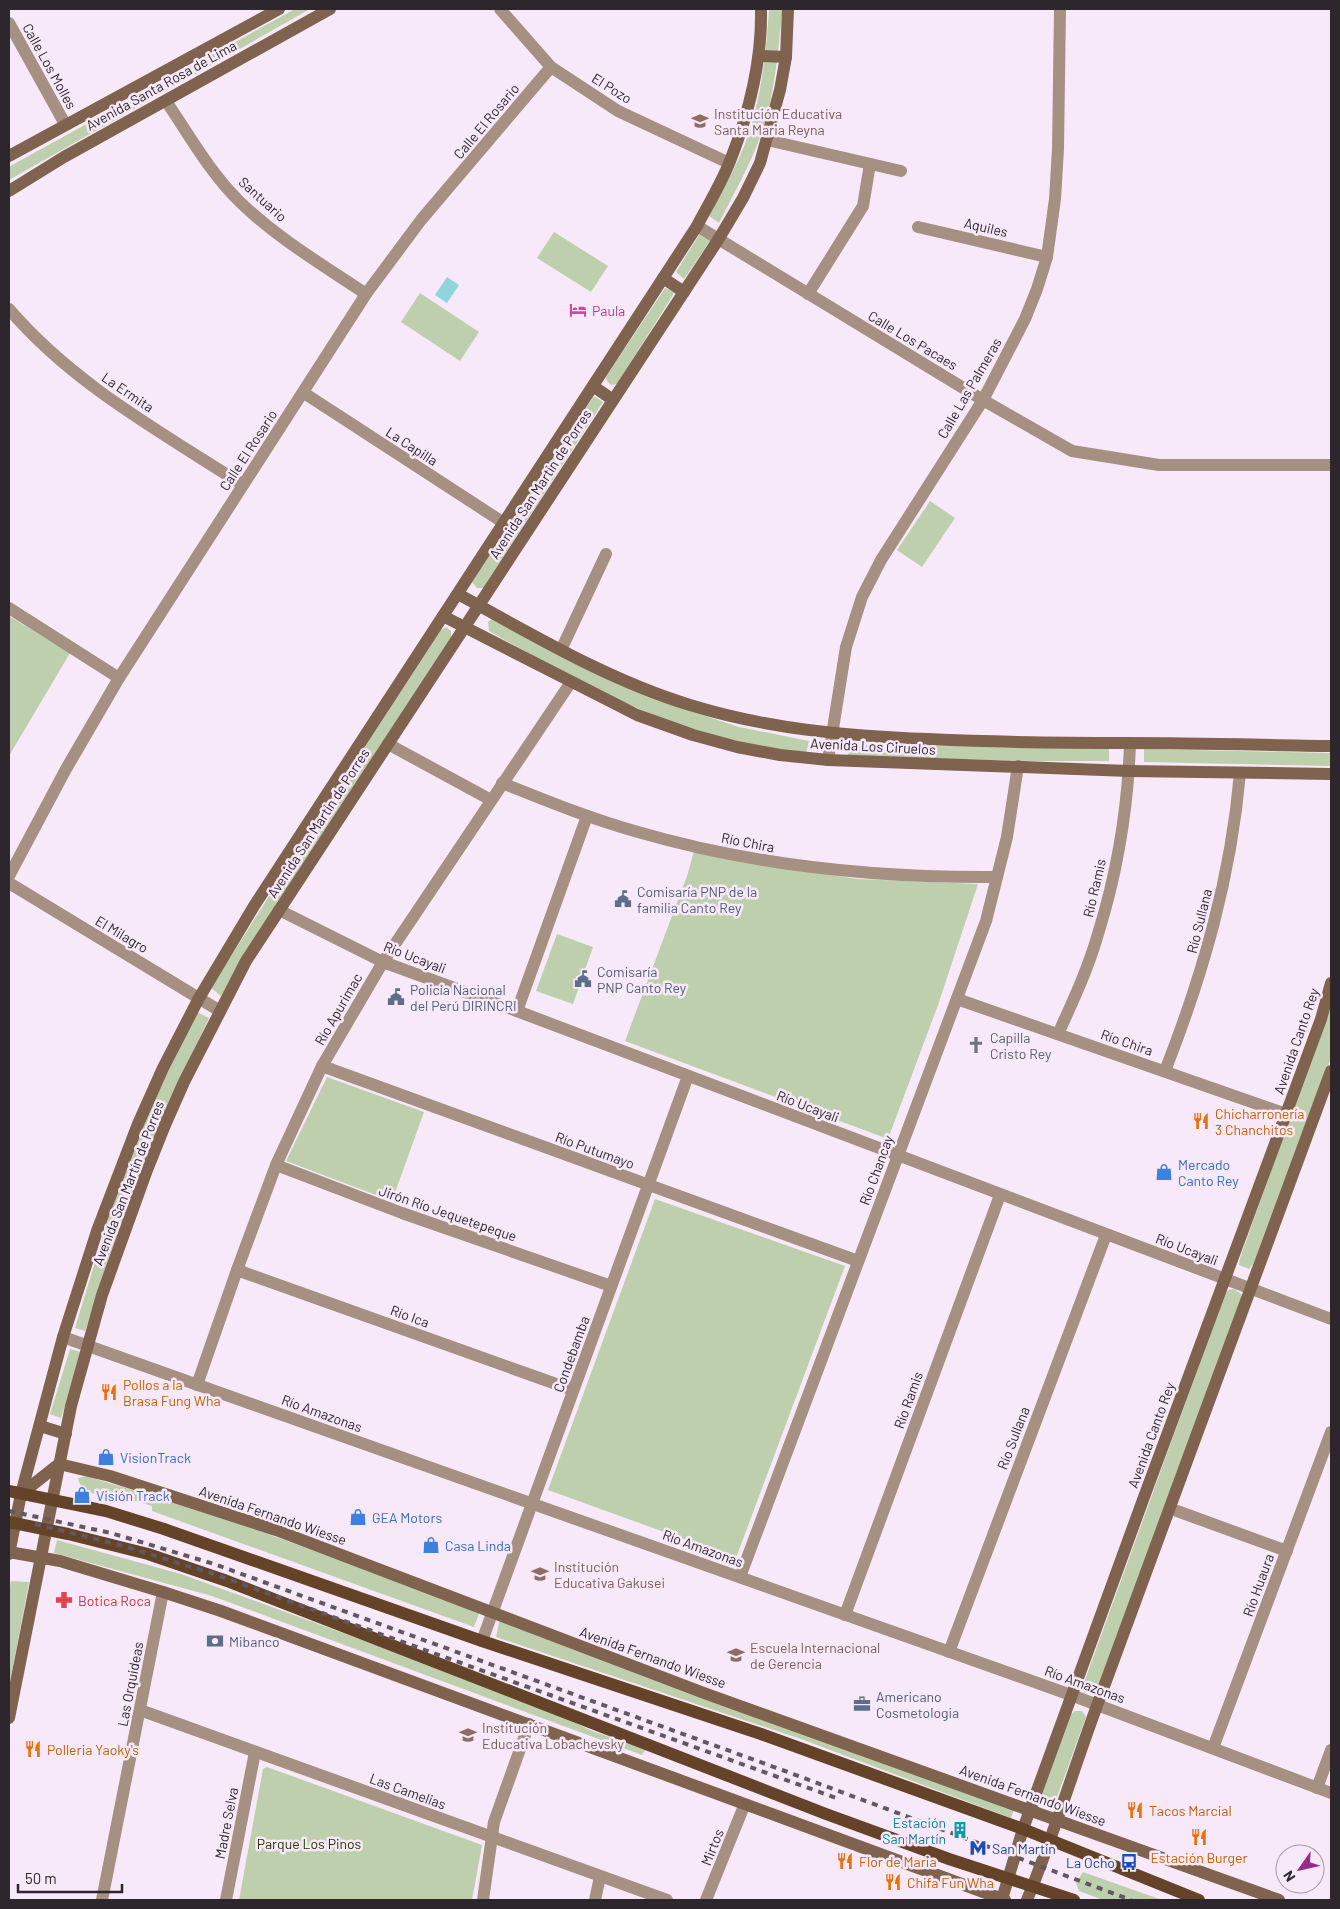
<svg xmlns="http://www.w3.org/2000/svg" width="1340" height="1909" font-family="Barlow,sans-serif">
  <style>
    .green { fill: #bdcfac }
    .water { fill: #8ed6dc }
    .lines { fill: none; stroke-linecap: round; stroke-linejoin: round }
    .street { stroke: #a59081; stroke-width: 12 }
    .secondary { stroke: #80634e; stroke-width: 12 }
    .primary { stroke: #654329; stroke-width: 12 }
    .rail { stroke: #615961; stroke-width: 4; stroke-dasharray: 6 6; stroke-linecap: butt }
    .labels { text-anchor: middle; dominant-baseline: central; stroke-width: 5; stroke-linejoin: round; paint-order: stroke }
    .street-label { font-size: 14px; fill: #2d272d; stroke: #f8e9fa }
    .education-label { font-size: 14px; fill: #785e54; stroke: #f8e9fa; text-anchor: start }
    .hotel-label { font-size: 14px; fill: #b23c85; stroke: #f8e9fa; text-anchor: start }
    .service-label { font-size: 14px; fill: #4e5e75; stroke: #f8e9fa; text-anchor: start }
    .worship-label { font-size: 14px; fill: #5b616d; stroke: #f8e9fa; text-anchor: start }
    .food-label { font-size: 14px; fill: #c56008; stroke: #f8e9fa; text-anchor: start }
    .shop-label { font-size: 14px; fill: #366cbe; stroke: #f8e9fa; text-anchor: start }
    .health-label { font-size: 14px; fill: #be3a42; stroke: #f8e9fa; text-anchor: start }
    .culture-label { font-size: 14px; fill: #0d838f; stroke: #f8e9fa; text-anchor: end }
    .park-label { font-size: 14px; fill: #233801; stroke: #f8e9fa }
    .transit-label { font-size: 14px; fill: #164399; stroke: #f8e9fa; text-anchor: start }
  </style>
  <rect width="100%" height="100%" fill="#f8e9fa"/>
  <g class="green">
    <polygon points="295,9 310,9 9,180 9,167 14,164"/>
    <path d="M769 9H782V15C778 51 775 90 764 125 754 159 735 191 719 223L709 216C721 193 735 169 745 144 761 101 766 55 769 9Z"/>
    <polygon points="554,232 608,266 591,292 537,258"/>
    <polygon points="699,235 710,241 684,279 676,272"/>
    <polygon points="665,288 674,292 673,295 617,384 611,385 607,381 606,377"/>
    <polygon points="420,293 479,332 460,361 401,322"/>
    <polygon points="594,396 603,402 483,588 477,588 472,582"/>
    <polygon points="930,501 955,518 922,567 897,550"/>
    <polygon points="9,616 70,653 9,756"/>
    <path d="M492 619 690 711 739 727 809 741 806 754C774 749 743 743 713 735 634 713 559 671 489 631L488 622Z"/>
    <polygon points="446,627 451,631 451,637 267,919 221,996 211,988 312,828 441,630"/>
    <polygon points="849,745 1109,748 1109,761 1029,761 848,756"/>
    <polygon points="1144,749 1331,753 1331,766 1144,762"/>
    <polygon points="694,851 805,871 858,879 978,884 938,1005 888,1139 625,1041 687,876"/>
    <polygon points="557,934 593,947 573,1004 536,991"/>
    <polygon points="1331,1004 1331,1058 1253,1264 1249,1269 1239,1265 1240,1258"/>
    <path d="M197 1012 209 1018 165 1112 112 1251 85 1331 75 1328C94 1265 112 1204 136 1143 154 1098 176 1055 197 1012Z"/>
    <polygon points="327,1077 424,1112 392,1201 286,1161"/>
    <polygon points="655,1199 845,1266 736,1558 548,1490"/>
    <polygon points="1234,1289 1241,1294 1242,1299 1096,1692 1090,1694 1083,1692 1082,1688 1225,1294 1228,1290"/>
    <polygon points="70,1349 81,1352 61,1418 50,1414"/>
    <path d="M86 1476 221 1517 480 1611 474 1627 152 1511V1506L106 1492 104 1497C93 1493 80 1491 78 1478Z"/>
    <polygon points="57,1540 181,1574 532,1702 592,1731 646,1749 642,1755 212,1596 54,1553"/>
    <polygon points="11,1581 29,1582 9,1687 9,1592"/>
    <polygon points="500,1618 1015,1807 1011,1818 801,1739 496,1637"/>
    <polygon points="1075,1711 1082,1711 1086,1717 1057,1797 1054,1801 1047,1802 1042,1798 1042,1792 1069,1716"/>
    <polygon points="267,1767 482,1845 472,1900 239,1900 263,1769"/>
    <polygon points="1083,1872 1162,1900 1103,1900 1079,1891 1076,1883"/>
  </g>
  <polygon class="water" points="447,277 459,285 447,303 435,295"/>
  <g class="lines">
    <g class="street">
      <polyline points="500,9 551,67 618,111 729,163"/>
      <polyline points="9,23 65,124"/>
      <path d="M166 101C189 135 210 173 240 202 277 238 323 265 366 294"/>
      <polyline points="767,140 901,171"/>
      <polyline points="697,226 983,400 1072,451 1159,465 1331,465"/>
      <polyline points="918,227 1047,257"/>
      <polyline points="808,294 863,206 870,164"/>
      <path d="M9 309C73 384 161 432 243 485"/>
      <polyline points="304,393 504,523"/>
      <polyline points="9,608 119,678"/>
      <polyline points="561,650 606,554"/>
      <polyline points="388,744 491,800"/>
      <polyline points="828,760 846,647 862,597 881,560 983,400 1025,319 1037,289 1047,257 1055,199 1058,149 1060,9"/>
      <path d="M502 783C547 801 591 819 638 832 755 866 875 878 997 877"/>
      <polyline points="9,876 66,769 119,678 366,294 421,220 551,67"/>
      <polyline points="9,883 220,1011"/>
      <polyline points="279,910 383,962 517,1011 1331,1319"/>
      <polyline points="957,999 1286,1114"/>
      <polyline points="517,1011 587,816"/>
      <path d="M1058 1034C1073 1001 1088 969 1098 934 1117 873 1128 807 1130 743"/>
      <polyline points="322,1066 858,1261"/>
      <path d="M1165 1071C1203 974 1231 877 1240 773"/>
      <polyline points="276,1165 402,1213 611,1286"/>
      <polyline points="237,1270 573,1390"/>
      <polyline points="63,1337 1071,1695 1331,1793"/>
      <polyline points="197,1385 237,1270 276,1165 322,1066 383,962 571,682"/>
      <polyline points="1177,1511 1287,1551"/>
      <polyline points="740,1577 986,921 1007,837 1018,766"/>
      <polyline points="845,1615 1000,1195"/>
      <polyline points="482,1641 688,1076"/>
      <polyline points="949,1652 1106,1235"/>
      <polyline points="140,1710 667,1900"/>
      <polyline points="1213,1748 1331,1432"/>
      <polyline points="1317,1788 1331,1750"/>
      <polyline points="102,1900 163,1592"/>
      <polyline points="226,1900 255,1752"/>
      <polyline points="483,1900 494,1822 529,1724"/>
      <polyline points="595,1900 600,1877"/>
      <polyline points="706,1900 744,1806"/>
    </g>
    <g class="secondary">
      <polyline points="759,56 786,57"/>
      <polyline points="9,156 279,9"/>
      <polyline points="9,191 64,157 330,9"/>
      <polyline points="663,278 684,292"/>
      <polyline points="593,386 613,400"/>
      <path d="M458 594C533 635 608 680 690 705 768 729 847 736 928 739 994 742 1060 743 1127 743 1195 743 1263 745 1331 746"/>
      <polyline points="443,616 637,715 693,735 737,747 780,755 828,760 1129,771 1331,774"/>
      <polyline points="40,1426 66,1434"/>
      <polyline points="21,1494 59,1464 110,1476 276,1530 704,1693 1279,1900"/>
      <polyline points="9,1552 60,1561 163,1592 221,1611 1005,1900"/>
      <path d="M9 1554 21 1494 63 1337 97 1231 138 1124 163 1068 199 998 254 906 697 226C708 205 721 184 730 161 749 113 762 61 761 9"/>
      <polyline points="9,1718 71,1406 102,1295 147,1170 165,1125 184,1082 246,961 718,240 743,198 760,163 780,90 786,57 788,9"/>
      <polyline points="1002,1899 1023,1829 1144,1497 1286,1114 1321,1019 1331,983"/>
      <path d="M1027 1900C1055 1832 1076 1761 1102 1692 1179 1485 1253 1278 1331 1071"/>
    </g>
    <g class="primary">
      <polyline points="9,1491 106,1511 164,1529 482,1641 761,1734 1023,1829 1199,1900"/>
      <polyline points="9,1522 68,1534 148,1554 227,1581 826,1814 949,1859 1074,1900"/>
    </g>
    <g class="rail">
      <polyline points="9,1511 111,1533 214,1564 785,1771 1131,1900"/>
      <polyline points="35,1524 120,1545 211,1573 839,1799"/>
    </g>
  </g>
  <defs>
    <g id="school-bare" transform="scale(1.35)"><path d="M0-5L7-2L0 1L-7-2ZM-4 1L0 2.5L4 1V4Q0 6-4 4Z" fill="#8d6e63" stroke="#f8e9fa" stroke-width="2.5" paint-order="stroke"/></g>
    <g id="hotel-bare" transform="scale(1.35)"><path d="M-6-4.5h1.5V1H6V5H4.5V3h-9V5H-6ZM-4 0a1.8 1.8 0 1 1 3.6 0ZM.5 0V-2.5h3Q6-2.5 6 0Z" fill="#d1479c" stroke="#f8e9fa" stroke-width="2.5" paint-order="stroke"/></g>
    <g id="civic-bare" transform="scale(1.35)"><path d="M-.6-6.5H3V-4.5H.6V-3L4-1V1h2V6H-6V1h2V-1L-.6-3ZM-1.2 2.5V6h2.4V2.5Z" fill="#5c6f8a" stroke="#f8e9fa" stroke-width="2.5" paint-order="stroke"/></g>
    <g id="church-bare" transform="scale(1.35)"><path d="M-1.2-6h2.4v3.5h3.3v2.4h-3.3V6h-2.4V-.1h-3.3v-2.4h3.3Z" fill="#6b7280" stroke="#f8e9fa" stroke-width="2.5" paint-order="stroke"/></g>
    <g id="restaurant-bare" transform="scale(1.35)"><path d="M-5-6h1v4h1v-4h1v4h1v-4h1v5L-1.5 .5V6h-2V.5L-5-1ZM5-6V6H3V1.5H1.5Q1.5-4 5-6Z" fill="#e8710a" stroke="#f8e9fa" stroke-width="2.5" paint-order="stroke"/></g>
    <g id="shop-bare" transform="scale(1.35)"><path d="M-5-2.5h2.3a2.7 3.5 0 0 1 5.4 0H5L5.5 6h-11ZM-1.5-2.5h3a1.5 2.3 0 0 0-3 0Z" fill="#3f7fe0" stroke="#f8e9fa" stroke-width="2.5" paint-order="stroke"/></g>
    <g id="pharmacy-bare" transform="scale(1.35)"><path d="M-2-6h4v4h4v4h-4v4h-4v-4h-4v-4h4Z" fill="#e0444e" stroke="#f8e9fa" stroke-width="2.5" paint-order="stroke"/></g>
    <g id="bank-bare" transform="scale(1.35)"><path d="M-6-4H6V4H-6ZM0-2.3a2.3 2.3 0 1 0 0 4.6a2.3 2.3 0 1 0 0-4.6Z" fill="#5c6f8a" stroke="#f8e9fa" stroke-width="2.5" paint-order="stroke"/></g>
    <g id="office-bare" transform="scale(1.35)"><path d="M-6-3h4V-5.5h4V-3h4V5H-6ZM-1-4.5V-3h2v-1.5ZM-6 0V1H6V0Z" fill="#5c6f8a" stroke="#f8e9fa" stroke-width="2.5" paint-order="stroke"/></g>
    <g id="building-bare" transform="scale(1.35)"><path d="M-4-6H4V6H1V3H-1V6H-4ZM-2.5-4.3h1.7v1.8h-1.7ZM.8-4.3h1.7v1.8H.8ZM-2.5-1h1.7V.8h-1.7ZM.8-1h1.7V.8H.8Z" fill="#0f9aa8" stroke="#f8e9fa" stroke-width="2.5" paint-order="stroke"/></g>
    <g id="metro-bare" transform="scale(1.35)"><path d="M-5.5 5V-5H-3L0 0L3-5H5.5V5H3V-.5L0 4L-3-.5V5Z" fill="#1a4fb4" stroke="#f8e9fa" stroke-width="2.5" paint-order="stroke"/></g>
    <g id="bus-bare" transform="scale(1.35)"><path d="M-5-6H5V4H4V6H2V4H-2V6H-4V4H-5ZM-3.5-4V0h7V-4ZM-3.5 1.2v1.5H-2V1.2ZM2 1.2v1.5H3.5V1.2Z" fill="#1a4fb4" stroke="#f8e9fa" stroke-width="2.5" paint-order="stroke"/></g>
  </defs>
  <g fill-rule="evenodd">
    <use href="#school-bare" x="700" y="121"/>
    <use href="#hotel-bare" x="578" y="310"/>
    <use href="#civic-bare" x="623" y="899"/>
    <use href="#civic-bare" x="583" y="979"/>
    <use href="#civic-bare" x="396" y="997"/>
    <use href="#church-bare" x="976" y="1045"/>
    <use href="#restaurant-bare" x="1201" y="1121"/>
    <use href="#shop-bare" x="1164" y="1172"/>
    <use href="#restaurant-bare" x="109" y="1392"/>
    <use href="#shop-bare" x="106" y="1457"/>
    <use href="#shop-bare" x="82" y="1495"/>
    <use href="#shop-bare" x="358" y="1517"/>
    <use href="#shop-bare" x="431" y="1545"/>
    <use href="#school-bare" x="540" y="1574"/>
    <use href="#pharmacy-bare" x="64" y="1600"/>
    <use href="#bank-bare" x="215" y="1641"/>
    <use href="#school-bare" x="736" y="1655"/>
    <use href="#office-bare" x="862" y="1704"/>
    <use href="#school-bare" x="468" y="1735"/>
    <use href="#restaurant-bare" x="33" y="1749"/>
    <use href="#restaurant-bare" x="1135" y="1810"/>
    <use href="#building-bare" x="960" y="1830"/>
    <use href="#restaurant-bare" x="1199" y="1837"/>
    <use href="#metro-bare" x="978" y="1848"/>
    <use href="#restaurant-bare" x="845" y="1861"/>
    <use href="#bus-bare" x="1129" y="1862"/>
    <use href="#restaurant-bare" x="893" y="1882"/>
  </g>
  <g class="labels">
    <g class="street-label">
      <text transform="translate(50 66) rotate(61)">Calle Los Molles</text>
      <text transform="translate(161 85) rotate(-29)">Avenida Santa Rosa de Lima</text>
      <text transform="translate(612 88) rotate(32)">El Pozo</text>
      <text transform="translate(486 121) rotate(-50)">Calle El Rosario</text>
      <text transform="translate(263 199) rotate(42)">Santuario</text>
      <text transform="translate(986 227) rotate(13)">Aquiles</text>
      <text transform="translate(913 340) rotate(31)">Calle Los Pacaes</text>
      <text transform="translate(969 388) rotate(-60)">Calle Las Palmeras</text>
      <text transform="translate(128 392) rotate(34)">La Ermita</text>
      <text transform="translate(412 446) rotate(33)">La Capilla</text>
      <text transform="translate(248 450) rotate(-57)">Calle El Rosario</text>
      <text transform="translate(540 484) rotate(-57)">Avenida San Martín de Porres</text>
      <text transform="translate(873 746) rotate(3)">Avenida Los Ciruelos</text>
      <text transform="translate(318 823) rotate(-57)">Avenida San Martín de Porres</text>
      <text transform="translate(748 842) rotate(11)">Río Chira</text>
      <text transform="translate(1094 888) rotate(-77)">Río Ramis</text>
      <text transform="translate(1199 921) rotate(-76)">Río Sullana</text>
      <text transform="translate(122 934) rotate(31)">El Milagro</text>
      <text transform="translate(415 957) rotate(21)">Río Ucayali</text>
      <text transform="translate(338 1009) rotate(-60)">Río Apurimac</text>
      <text transform="translate(1296 1041) rotate(-71)">Avenida Canto Rey</text>
      <text transform="translate(1127 1042) rotate(19)">Río Chira</text>
      <text transform="translate(808 1106) rotate(21)">Río Ucayali</text>
      <text transform="translate(595 1150) rotate(20)">Río Putumayo</text>
      <text transform="translate(876 1170) rotate(-70)">Río Chancay</text>
      <text transform="translate(128 1183) rotate(-69)">Avenida San Martín de Porres</text>
      <text transform="translate(448 1213) rotate(19)">Jirón Río Jequetepeque</text>
      <text transform="translate(1187 1249) rotate(21)">Río Ucayali</text>
      <text transform="translate(410 1316) rotate(20)">Río Ica</text>
      <text transform="translate(571 1354) rotate(-70)">Condebamba</text>
      <text transform="translate(908 1400) rotate(-70)">Río Ramis</text>
      <text transform="translate(322 1413) rotate(20)">Río Amazonas</text>
      <text transform="translate(1151 1435) rotate(-70)">Avenida Canto Rey</text>
      <text transform="translate(1013 1438) rotate(-69)">Río Sullana</text>
      <text transform="translate(273 1515) rotate(19)">Avenida Fernando Wiesse</text>
      <text transform="translate(703 1548) rotate(20)">Río Amazonas</text>
      <text transform="translate(1258 1585) rotate(-70)">Río Huaura</text>
      <text transform="translate(653 1657) rotate(20)">Avenida Fernando Wiesse</text>
      <text transform="translate(130 1684) rotate(-79)">Las Orquideas</text>
      <text transform="translate(1085 1684) rotate(20)">Río Amazonas</text>
      <text transform="translate(408 1791) rotate(20)">Las Camelias</text>
      <text transform="translate(1033 1795) rotate(20)">Avenida Fernando Wiesse</text>
      <text transform="translate(226 1823) rotate(-79)">Madre Selva</text>
      <text transform="translate(712 1847) rotate(-68)">Mirtos</text>
    </g>
    <g class="education-label">
      <text x="714" y="113">Institución Educativa<tspan x="714" dy="16">Santa Maria Reyna</tspan></text>
      <text x="554" y="1566">Institución<tspan x="554" dy="16">Educativa Gakusei</tspan></text>
      <text x="750" y="1647">Escuela Internacional<tspan x="750" dy="16">de Gerencia</tspan></text>
      <text x="482" y="1727">Institución<tspan x="482" dy="16">Educativa Lobachevsky</tspan></text>
    </g>
    <g class="hotel-label">
      <text x="592" y="310">Paula</text>
    </g>
    <g class="service-label">
      <text x="637" y="891">Comisaría PNP de la<tspan x="637" dy="16">familia Canto Rey</tspan></text>
      <text x="597" y="971">Comisaría<tspan x="597" dy="16">PNP Canto Rey</tspan></text>
      <text x="410" y="989">Policía Nacional<tspan x="410" dy="16">del Perú DIRINCRI</tspan></text>
      <text x="229" y="1641">Mibanco</text>
      <text x="876" y="1696">Americano<tspan x="876" dy="16">Cosmetologia</tspan></text>
    </g>
    <g class="worship-label">
      <text x="990" y="1037">Capilla<tspan x="990" dy="16">Cristo Rey</tspan></text>
    </g>
    <g class="food-label">
      <text x="1215" y="1113">Chicharronería<tspan x="1215" dy="16">3 Chanchitos</tspan></text>
      <text x="123" y="1384">Pollos a la<tspan x="123" dy="16">Brasa Fung Wha</tspan></text>
      <text x="47" y="1749">Polleria Yaoky's</text>
      <text x="1149" y="1810">Tacos Marcial</text>
      <text x="1199" y="1857" text-anchor="middle">Estación Burger</text>
      <text x="859" y="1861">Flor de Maria</text>
      <text x="907" y="1882">Chifa Fun Wha</text>
    </g>
    <g class="shop-label">
      <text x="1178" y="1164">Mercado<tspan x="1178" dy="16">Canto Rey</tspan></text>
      <text x="120" y="1457">VisionTrack</text>
      <text x="96" y="1495">Visión Track</text>
      <text x="372" y="1517">GEA Motors</text>
      <text x="445" y="1545">Casa Linda</text>
    </g>
    <g class="health-label">
      <text x="78" y="1600">Botica Roca</text>
    </g>
    <g class="culture-label">
      <text x="946" y="1822">Estación<tspan x="946" dy="16">San Martín</tspan></text>
    </g>
    <g class="park-label">
      <text x="309" y="1843">Parque Los Pinos</text>
    </g>
    <g class="transit-label">
      <text x="992" y="1848">San Martín</text>
      <text x="1115" y="1862" text-anchor="end">La Ocho</text>
    </g>
  </g>
  <rect width="1340" height="1909" fill="none" stroke="#2d272d" stroke-width="20"/>
  <g transform="translate(1300 1869) rotate(236)"><circle r="24" fill="#f8e9fa" stroke="#a79ba8"/>
  <path d="M0-4L9 19L0 12L-9 19Z" fill="#972b8c"/>
  <text y="-8" font-size="14" font-weight="bold" text-anchor="middle" fill="#2d272d">N</text>
  </g>
  <path d="M18 1884v8h104v-8" fill="none" stroke="#2d272d" stroke-width="2.5"/>
  <text x="25" y="1884" font-size="15" fill="#2d272d" stroke="#f8e9fa" stroke-width="4" paint-order="stroke">50 m</text>
</svg>
